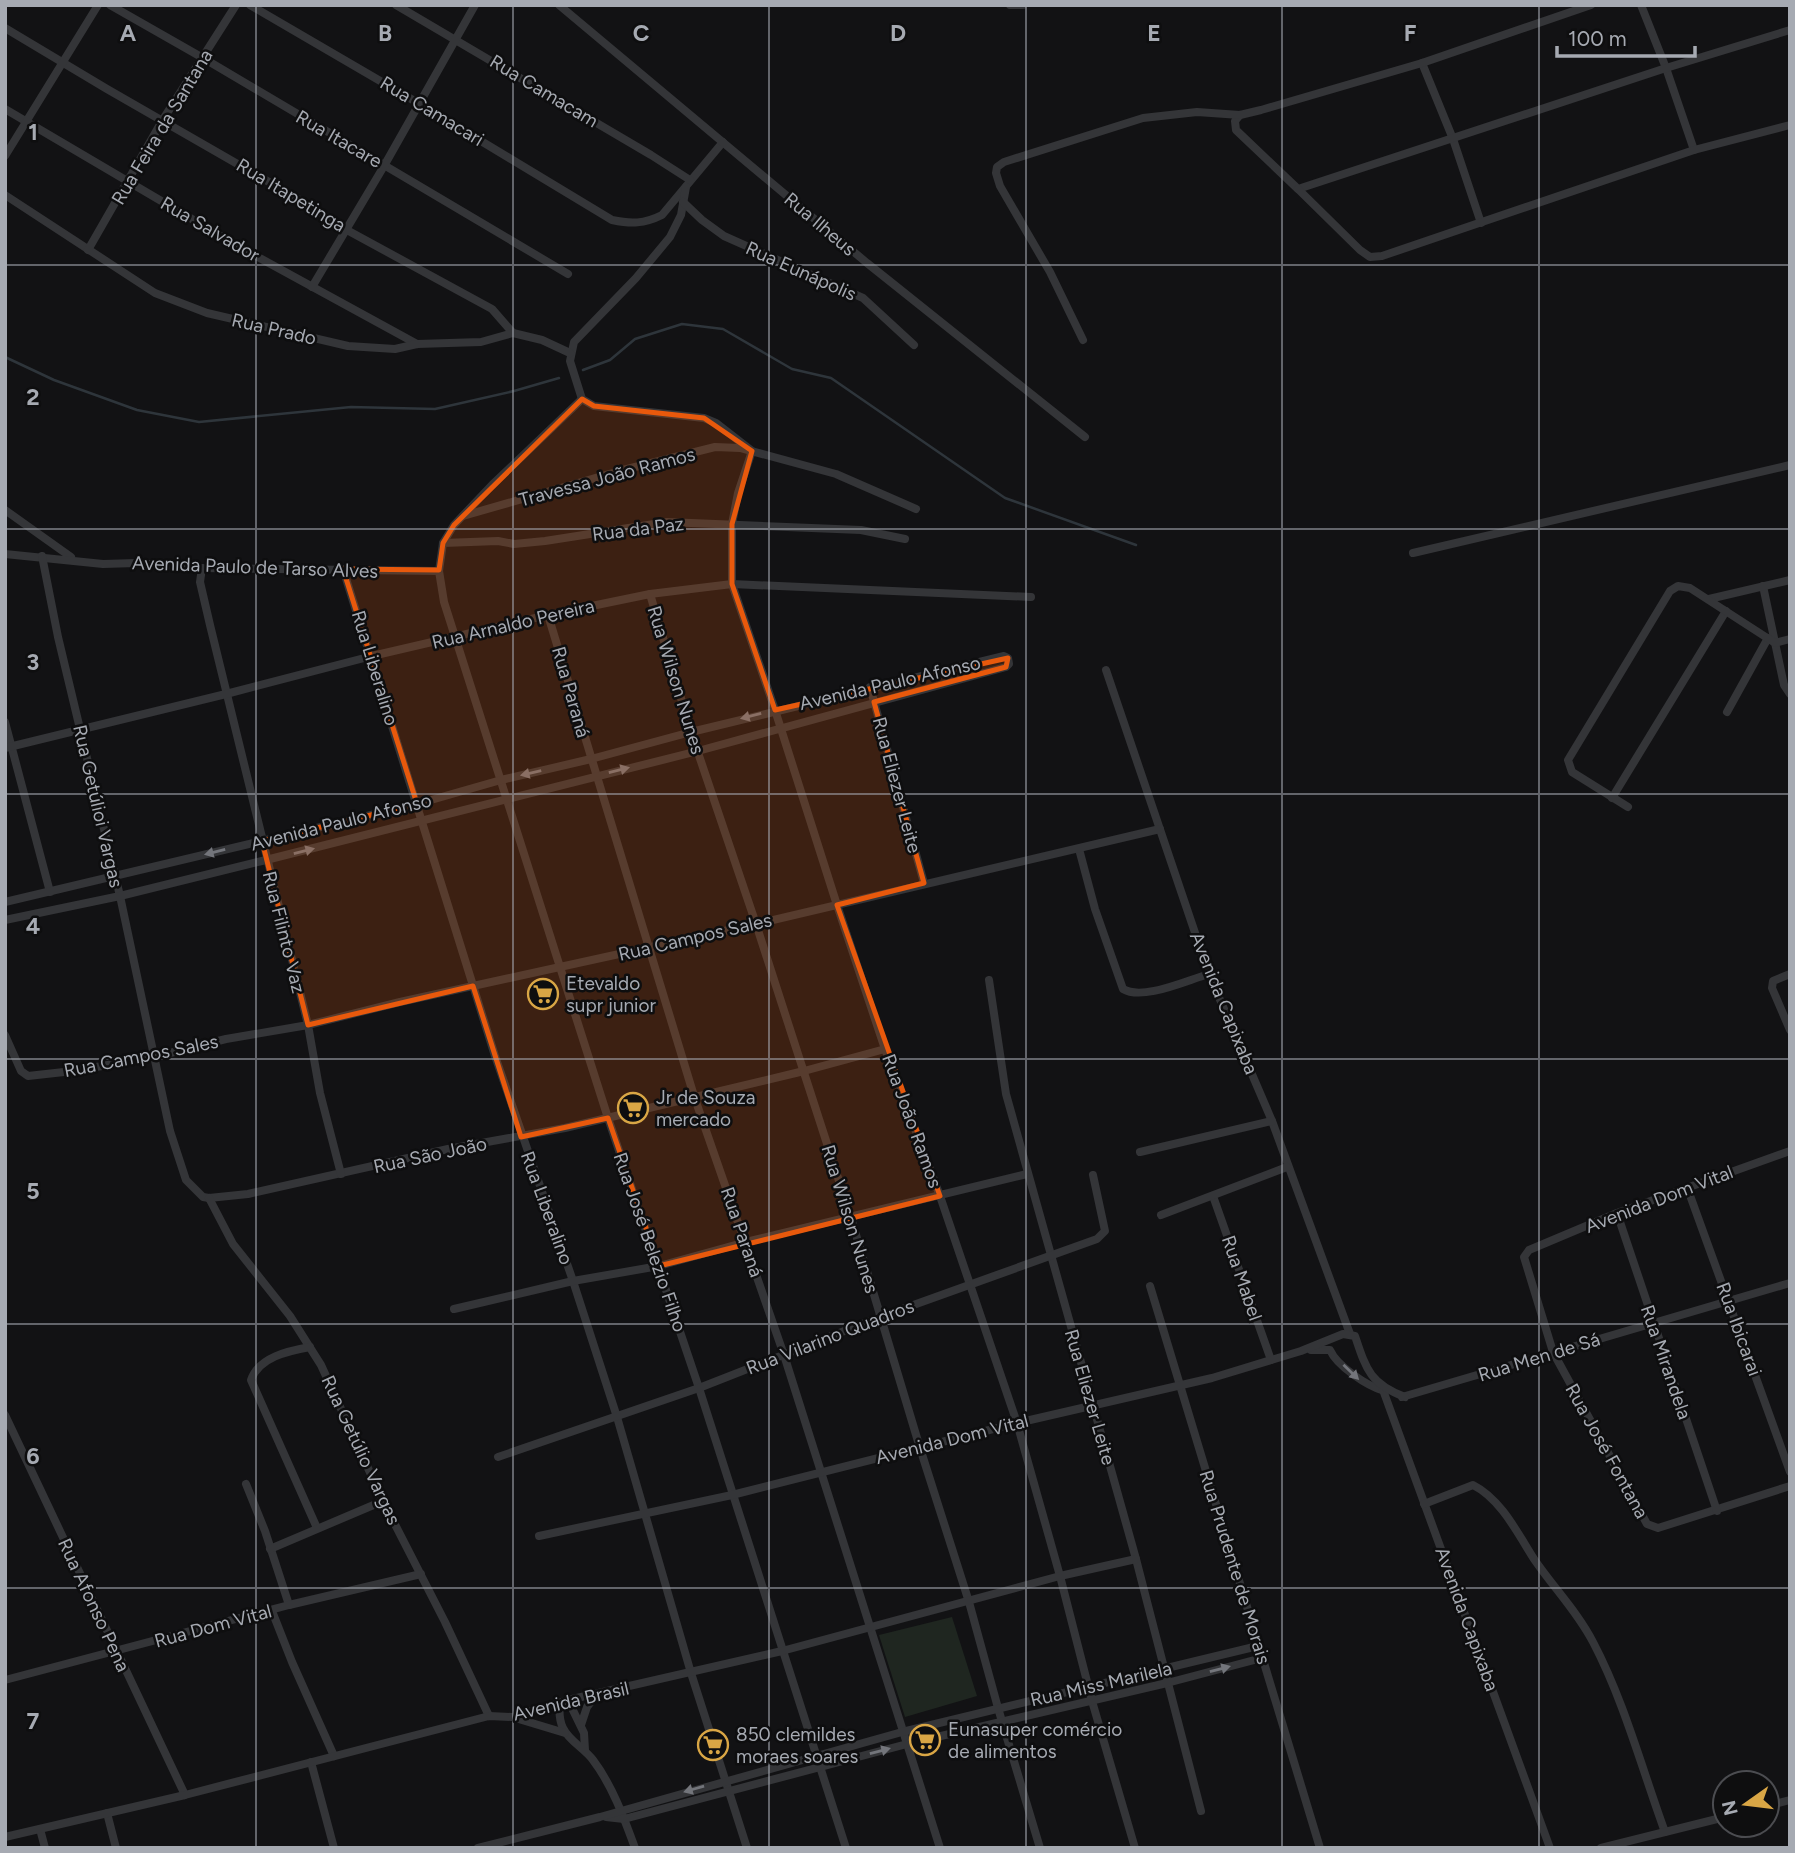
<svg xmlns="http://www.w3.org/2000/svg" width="1795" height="1853" font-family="Figtree,sans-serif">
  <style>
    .green { fill: #1f2620 }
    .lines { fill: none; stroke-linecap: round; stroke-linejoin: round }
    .stream { stroke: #2e353b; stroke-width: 2.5 }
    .street { stroke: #343538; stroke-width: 8 }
    .oneway { fill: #73757b }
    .marked { fill: #e8590c; fill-opacity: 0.2; stroke: #e8590c; stroke-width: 5; stroke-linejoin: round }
    .grid { fill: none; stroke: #a6aab2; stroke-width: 2; stroke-opacity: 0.55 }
    .labels { text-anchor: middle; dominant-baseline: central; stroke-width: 5; stroke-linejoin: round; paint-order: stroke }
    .street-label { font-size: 19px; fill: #a6aab2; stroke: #0e0e0f }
    .poi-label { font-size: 19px; fill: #a6aab2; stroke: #0e0e0f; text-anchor: start }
    .grid-label { font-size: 23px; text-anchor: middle; font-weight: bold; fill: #a6aab2; stroke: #0e0e0f; stroke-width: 5; stroke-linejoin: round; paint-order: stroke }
  </style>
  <rect width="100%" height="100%" fill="#121214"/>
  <polygon class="green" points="952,1617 977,1696 905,1717 879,1635"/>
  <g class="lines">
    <g class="stream">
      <polyline points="5,357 54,380 137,410 199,422 351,407 435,409 514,391 559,378"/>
      <polyline points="583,370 610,360 635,339 682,324 723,329 792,369 831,378 1005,498 1136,545"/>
    </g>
    <g class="street">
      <polyline points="110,5 203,58 568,274"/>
      <path d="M250 5 418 103 612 220C631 224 644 224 662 215L723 142"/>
      <polyline points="396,5 651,155 690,180"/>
      <polyline points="559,5 867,263 1085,437"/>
      <polyline points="1010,5 1023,5"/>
      <polyline points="1641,5 1666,68 1694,150"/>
      <polyline points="5,28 107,89 295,197 345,229 492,309 513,333"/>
      <polyline points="1422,63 1453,139 1481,223"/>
      <polyline points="5,109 236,245 417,344"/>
      <polyline points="1240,115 1235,121 1236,130 1298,189 1666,68 1790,30"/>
      <polyline points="5,156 98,5"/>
      <polyline points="686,187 681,215 670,237 636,278 574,342 570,361 582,399 594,406 704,418 716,423 752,451 738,493 732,524 732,584 775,710 837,905 885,1049 940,1196 1017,1423 1060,1576 1092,1701 1135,1848"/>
      <polyline points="1298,189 1360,250 1370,257 1382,256 1694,150 1790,125"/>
      <polyline points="5,195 155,293 207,313 348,346 395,349 417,344 481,342 513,333 542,340 570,353"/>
      <polyline points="683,202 702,220 724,236 863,298 914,345"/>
      <polyline points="88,250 162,121 236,5"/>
      <polyline points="312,287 384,166 475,5"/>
      <polyline points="1083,340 1050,272 1000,186 996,173 997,167 1004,162 1143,118 1197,112 1240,115 1261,110 1422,63 1591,5"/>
      <polyline points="5,510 71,557"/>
      <polyline points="463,516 623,470 715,447 740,448 836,474 916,509"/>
      <polyline points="443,543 454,525 492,485 582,399"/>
      <polyline points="1413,553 1790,465"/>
      <polyline points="5,554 103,564 136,563 202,568 439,571 444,602 608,1118 699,1388 846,1848"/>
      <polyline points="42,556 58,637 120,896 170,1131 186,1180 203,1197 209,1198 248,1194 448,1149 565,1128 804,1071 885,1049"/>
      <polyline points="202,568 200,582 210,625 308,1025 320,1093 341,1174"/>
      <polyline points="343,569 495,1056 573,1281 617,1417 691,1673 747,1848"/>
      <polyline points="439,571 443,543 498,541 514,544 545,541 667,522 861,530 905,539"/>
      <polyline points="1763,586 1784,685 1790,694"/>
      <polyline points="650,594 691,732 756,924 851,1218 920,1448 969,1602 998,1708 1040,1848"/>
      <polyline points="1709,599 1790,580"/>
      <polyline points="548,615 694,1096 784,1355 940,1848"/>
      <polyline points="1106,670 1209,974 1272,1121 1350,1334"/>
      <polyline points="870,687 924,883"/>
      <polyline points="1727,712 1768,638"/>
      <polyline points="5,722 50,892"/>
      <polyline points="5,748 226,694 372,656 548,615 650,594 732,584 1031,597"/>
      <polyline points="1612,798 1726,611"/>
      <polyline points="1628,807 1572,772 1568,760 1670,591 1678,586 1690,588 1775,643 1790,639"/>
      <path d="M1079 849 1095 909 1123 989C1143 1001 1187 980 1209 974"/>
      <polyline points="5,902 417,804 501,780 591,759 691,732 1004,656 1008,658 1009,664 1006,667 698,751 266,860 120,896 5,920"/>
      <polyline points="1790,974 1773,981 1772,988 1790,1030"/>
      <polyline points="989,980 1006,1094 1136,1559 1201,1811"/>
      <polyline points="5,1035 21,1071 28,1076 73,1071 154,1057 226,1039 308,1025 400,1002 756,924 1160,829"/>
      <polyline points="1790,1151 1617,1213 1529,1250 1524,1257 1553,1352 1647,1524 1658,1528 1790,1486"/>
      <polyline points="1140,1152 1272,1121"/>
      <polyline points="1687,1187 1790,1472"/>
      <polyline points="1213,1196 1271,1360"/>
      <polyline points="209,1198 233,1244 290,1316 321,1365 383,1501 445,1622 489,1716"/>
      <polyline points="1617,1213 1717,1511"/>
      <polyline points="1161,1215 1287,1167"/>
      <polyline points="1150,1286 1320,1848"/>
      <polyline points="454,1309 573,1281 659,1266 746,1242 1027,1174"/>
      <path d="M310 1347C288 1351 259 1357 251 1380L317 1528"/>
      <path d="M1311 1350H1330C1337 1366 1367 1386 1384 1391"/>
      <polyline points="1383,1390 1550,1848"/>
      <polyline points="1402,1397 1790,1283"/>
      <polyline points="5,1415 185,1795"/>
      <polyline points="498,1457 699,1388 880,1317 1097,1239 1105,1231 1093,1175"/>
      <polyline points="246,1484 265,1531 289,1605"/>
      <path d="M1424 1504 1473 1485C1501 1499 1518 1534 1534 1559 1553 1587 1577 1611 1593 1642 1624 1701 1642 1769 1665 1832"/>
      <path d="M539 1536 732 1495 1017 1423 1212 1378 1301 1351 1343 1334 1355 1336C1366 1369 1370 1384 1405 1397"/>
      <polyline points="270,1549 383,1501"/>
      <polyline points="272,1611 292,1662 334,1756"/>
      <polyline points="5,1680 289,1605 421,1574"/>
      <polyline points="568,1700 584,1733 585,1750"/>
      <path d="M560 1702C559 1711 559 1720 563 1728 569 1741 584 1748 593 1760 612 1785 624 1818 635 1848"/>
      <polyline points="512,1717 565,1733"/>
      <polyline points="581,1725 587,1707 596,1695"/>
      <polyline points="311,1762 334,1848"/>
      <polyline points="1767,1806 1790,1800"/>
      <polyline points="107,1813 116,1848"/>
      <polyline points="606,1817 624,1819 907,1744 1167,1683 1262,1658"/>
      <polyline points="40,1829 45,1848"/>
      <polyline points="5,1837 185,1795 489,1716 512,1717 568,1700 782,1651 1060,1576 1136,1559"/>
      <polyline points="478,1848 600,1817 902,1732 1258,1646"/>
      <polyline points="1601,1848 1725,1817"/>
    </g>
  </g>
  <defs><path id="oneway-solid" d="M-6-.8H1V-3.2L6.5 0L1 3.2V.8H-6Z" transform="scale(1.75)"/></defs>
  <g class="oneway">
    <use href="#oneway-solid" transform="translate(751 716) rotate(166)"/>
    <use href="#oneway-solid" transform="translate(619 770) rotate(-14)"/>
    <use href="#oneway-solid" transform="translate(531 773) rotate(167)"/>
    <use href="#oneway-solid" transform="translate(304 851) rotate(-14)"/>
    <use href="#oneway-solid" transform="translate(215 852) rotate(166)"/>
    <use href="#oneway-solid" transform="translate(1351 1372) rotate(44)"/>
    <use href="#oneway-solid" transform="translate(1220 1669) rotate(-15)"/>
    <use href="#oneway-solid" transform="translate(880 1751) rotate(-15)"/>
    <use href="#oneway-solid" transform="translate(694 1789) rotate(164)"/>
  </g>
  <path class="marked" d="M582 399 594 406 704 418 752 451 732 524V584L775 710 1008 658 1006 667 874 702 924 883 837 905 940 1196 659 1266 608 1118 521 1137 473 986 308 1025 262 841 417 804 343 569 439 570 443 543 454 525Z"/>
  <path class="grid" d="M256 5V1848M513 5V1848M769 5V1848M1026 5V1848M1282 5V1848M1539 5V1848M5 265H1790M5 529H1790M5 794H1790M5 1059H1790M5 1324H1790M5 1588H1790"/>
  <defs>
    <g id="supermarket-ring" transform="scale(1.575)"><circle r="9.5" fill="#0e0e0f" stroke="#d9a645" stroke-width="1.5"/><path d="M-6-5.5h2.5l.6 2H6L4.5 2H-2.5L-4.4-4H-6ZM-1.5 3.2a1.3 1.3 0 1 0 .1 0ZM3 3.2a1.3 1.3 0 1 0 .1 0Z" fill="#d9a645"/></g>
  </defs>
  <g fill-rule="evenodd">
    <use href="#supermarket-ring" x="543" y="994"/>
    <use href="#supermarket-ring" x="633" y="1108"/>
    <use href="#supermarket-ring" x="925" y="1740"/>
    <use href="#supermarket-ring" x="713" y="1745"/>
  </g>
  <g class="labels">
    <g class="street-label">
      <text transform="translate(544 91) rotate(31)">Rua Camacam</text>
      <text transform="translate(432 111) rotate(31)">Rua Camacari</text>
      <text transform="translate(162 127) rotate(-59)">Rua Feira da Santana</text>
      <text transform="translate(339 139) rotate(30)">Rua Itacare</text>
      <text transform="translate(291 195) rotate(31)">Rua Itapetinga</text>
      <text transform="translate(820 224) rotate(40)">Rua Ilheus</text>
      <text transform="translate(210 229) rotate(30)">Rua Salvador</text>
      <text transform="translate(801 271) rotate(24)">Rua Eunápolis</text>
      <text transform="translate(274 329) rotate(13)">Rua Prado</text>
      <text transform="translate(607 477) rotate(-15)">Travessa João Ramos</text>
      <text transform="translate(638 529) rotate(-7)">Rua da Paz</text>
      <text transform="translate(255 567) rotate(2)">Avenida Paulo de Tarso Alves</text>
      <text transform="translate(513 624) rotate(-13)">Rua Arnaldo Pereira</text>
      <text transform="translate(375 668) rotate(73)">Rua Liberalino</text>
      <text transform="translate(676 680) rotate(73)">Rua Wilson Nunes</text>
      <text transform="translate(890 683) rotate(-13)">Avenida Paulo Afonso</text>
      <text transform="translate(571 692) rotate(74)">Rua Paraná</text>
      <text transform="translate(897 785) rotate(75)">Rua Eliezer Leite</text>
      <text transform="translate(98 806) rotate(77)">Rua Getúlioi Vargas</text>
      <text transform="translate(341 822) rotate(-14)">Avenida Paulo Afonso</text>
      <text transform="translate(284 932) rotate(76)">Rua Filinto Vaz</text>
      <text transform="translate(695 937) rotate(-13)">Rua Campos Sales</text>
      <text transform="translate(1224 1003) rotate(68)">Avenida Capixaba</text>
      <text transform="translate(141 1056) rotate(-11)">Rua Campos Sales</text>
      <text transform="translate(912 1121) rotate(70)">Rua João Ramos</text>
      <text transform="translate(430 1155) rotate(-12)">Rua São João</text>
      <text transform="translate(1659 1199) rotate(-21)">Avenida Dom Vital</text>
      <text transform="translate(547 1208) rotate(70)">Rua Liberalino</text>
      <text transform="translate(850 1219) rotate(73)">Rua Wilson Nunes</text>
      <text transform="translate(742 1232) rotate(71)">Rua Paraná</text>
      <text transform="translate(650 1242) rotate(71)">Rua José Belezio Filho</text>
      <text transform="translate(1242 1278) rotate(71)">Rua Mabel</text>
      <text transform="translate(1739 1329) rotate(70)">Rua Ibicarai</text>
      <text transform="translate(830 1337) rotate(-21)">Rua Vilarino Quadros</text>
      <text transform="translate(1539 1357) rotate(-17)">Rua Men de Sá</text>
      <text transform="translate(1666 1362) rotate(71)">Rua Mirandela</text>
      <text transform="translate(1090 1397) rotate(74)">Rua Eliezer Leite</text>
      <text transform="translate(952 1439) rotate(-14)">Avenida Dom Vital</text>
      <text transform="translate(361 1450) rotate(65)">Rua Getúlio Vargas</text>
      <text transform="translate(1607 1451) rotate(61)">Rua José Fontana</text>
      <text transform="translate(1235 1567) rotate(73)">Rua Prudente de Morais</text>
      <text transform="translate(94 1605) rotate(65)">Rua Afonso Pena</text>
      <text transform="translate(1467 1619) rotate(70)">Avenida Capixaba</text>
      <text transform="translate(213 1626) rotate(-15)">Rua Dom Vital</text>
      <text transform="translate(1101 1684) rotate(-13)">Rua Miss Marilela</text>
      <text transform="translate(571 1701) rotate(-13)">Avenida Brasil</text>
    </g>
    <g class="poi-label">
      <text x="566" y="983">Etevaldo<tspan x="566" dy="22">supr junior</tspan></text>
      <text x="656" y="1097">Jr de Souza<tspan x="656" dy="22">mercado</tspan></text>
      <text x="948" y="1729">Eunasuper comércio<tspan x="948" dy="22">de alimentos</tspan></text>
      <text x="736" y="1734">850 clemildes<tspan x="736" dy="22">moraes soares</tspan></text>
    </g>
  </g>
  <g class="grid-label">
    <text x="128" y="41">A</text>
    <text x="385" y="41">B</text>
    <text x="641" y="41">C</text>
    <text x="898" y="41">D</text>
    <text x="1154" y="41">E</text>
    <text x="1410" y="41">F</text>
    <text x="33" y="140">1</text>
    <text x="33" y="405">2</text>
    <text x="33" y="670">3</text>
    <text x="33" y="934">4</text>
    <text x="33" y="1199">5</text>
    <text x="33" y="1464">6</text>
    <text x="33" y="1729">7</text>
  </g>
  <rect width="1795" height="1853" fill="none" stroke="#a6aab2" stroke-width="14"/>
  <g transform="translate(1746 1804) rotate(256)"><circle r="33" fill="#0e0e0f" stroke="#4b4c50" stroke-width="2"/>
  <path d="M0-5L12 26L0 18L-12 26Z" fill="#d9a645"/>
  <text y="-10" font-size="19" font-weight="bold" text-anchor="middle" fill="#a6aab2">N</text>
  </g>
  <path d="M1557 46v10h138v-10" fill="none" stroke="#a6aab2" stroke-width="3.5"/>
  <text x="1568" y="46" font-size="21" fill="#a6aab2" stroke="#0e0e0f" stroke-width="5" paint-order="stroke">100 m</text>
</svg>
